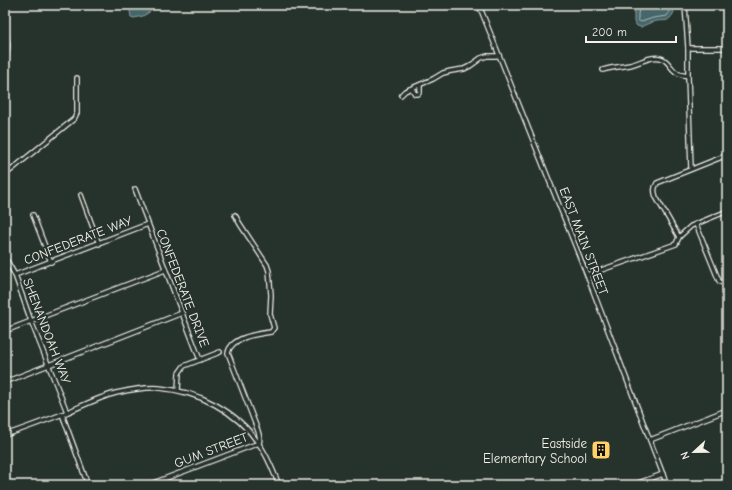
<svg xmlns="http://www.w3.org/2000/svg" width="732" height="490" font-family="'Comic Neue',sans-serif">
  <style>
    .water { fill: #44666b; stroke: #8a9e9d }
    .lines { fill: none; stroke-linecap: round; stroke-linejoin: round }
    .shore { stroke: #aeb9b6; stroke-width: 1 }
    .minor-casing { stroke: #f4f1e8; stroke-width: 6 }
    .minor { stroke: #26332d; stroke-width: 3.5 }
    .labels { text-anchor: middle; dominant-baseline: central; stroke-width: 4; stroke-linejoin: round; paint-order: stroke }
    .street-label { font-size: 13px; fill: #f4f1e8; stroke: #26332d }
    .poi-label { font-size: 13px; fill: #f4f1e8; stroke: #26332d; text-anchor: end }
  </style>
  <rect width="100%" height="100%" fill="#26332d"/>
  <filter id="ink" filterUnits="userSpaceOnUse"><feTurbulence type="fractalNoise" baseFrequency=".025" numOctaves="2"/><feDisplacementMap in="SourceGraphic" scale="8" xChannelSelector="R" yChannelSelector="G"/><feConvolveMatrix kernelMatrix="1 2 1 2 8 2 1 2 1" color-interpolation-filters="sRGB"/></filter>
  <g filter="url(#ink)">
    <g class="water">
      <polygon points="129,5 149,5 151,11 143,16 134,18 131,17"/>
      <path d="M637 5H669L671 7 674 12C673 14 672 16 670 18 667 22 662 20 657 21 652 22 646 24 641 27L637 26 634 22V13Z"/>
    </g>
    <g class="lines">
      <polyline class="shore" points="640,5 638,14 638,20 641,22 653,18 667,16 669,12 667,5"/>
      <g class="minor-casing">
        <g id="minor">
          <polyline points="479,5 587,275 667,485"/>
          <polyline points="685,5 688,48 688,76 691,169"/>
          <path d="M5 32C9 42 8 52 5 62"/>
          <polyline points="688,48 727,48"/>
          <path d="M603 70C612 67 621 67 630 65 640 63 653 54 663 59 669 62 671 69 676 72 679 75 684 75 688 76"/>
          <polyline points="412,89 415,94 418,94 420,92 420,85"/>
          <polyline points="401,95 405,91 433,79 443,73 451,71 464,69 470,66 481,58 487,56 499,56"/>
          <polyline points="5,175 74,119 77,113 77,78"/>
          <polyline points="135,189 182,313 200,360"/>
          <polyline points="81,195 99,244"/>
          <polyline points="33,215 51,262"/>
          <polyline points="696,224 719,281 724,284 727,285"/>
          <polyline points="679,237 691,226 725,212 727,213"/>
          <polyline points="5,260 7,261 15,275 31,321 67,412"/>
          <polyline points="15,275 148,224"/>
          <path d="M587 275 676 244 679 237 656 197C654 191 654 188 657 183L727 155"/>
          <polyline points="5,331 165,270"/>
          <polyline points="5,382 182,313"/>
          <polyline points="178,390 179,373 184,366 220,352"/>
          <polyline points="62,414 88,485"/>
          <path d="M5 435C26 428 47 420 68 412 84 405 100 397 116 393 130 390 144 387 159 388 198 391 237 411 259 444 268 456 273 471 279 485"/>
          <polyline points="650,440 727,410"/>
          <polyline points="726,440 727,442"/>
          <path d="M148 485 259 443C261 439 259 435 258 431L228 353C231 337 257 334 271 332L274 328 270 314 271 295 269 271 267 265 240 224 235 215"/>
          <polyline points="633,485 663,474"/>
        </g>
      </g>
      <use href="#minor" class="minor"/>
    </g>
  </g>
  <defs>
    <g id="building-square" transform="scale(1)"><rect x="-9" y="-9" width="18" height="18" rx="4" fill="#ffd166" stroke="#26332d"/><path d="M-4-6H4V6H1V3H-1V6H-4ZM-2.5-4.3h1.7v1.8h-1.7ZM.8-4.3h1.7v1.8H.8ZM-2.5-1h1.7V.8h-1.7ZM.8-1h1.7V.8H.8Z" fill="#111"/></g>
  </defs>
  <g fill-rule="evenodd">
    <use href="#building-square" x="601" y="450"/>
  </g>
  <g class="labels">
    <g class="street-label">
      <text transform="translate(78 240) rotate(-21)">CONFEDERATE WAY</text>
      <text transform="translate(584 241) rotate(69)">EAST MAIN STREET</text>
      <text transform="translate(183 288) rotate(69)">CONFEDERATE DRIVE</text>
      <text transform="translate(47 331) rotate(69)">SHENANDOAH WAY</text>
      <text transform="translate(211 450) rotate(-21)">GUM STREET</text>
    </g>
    <g class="poi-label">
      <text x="587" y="443">Eastside<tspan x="587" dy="15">Elementary School</tspan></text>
    </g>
  </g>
  <rect width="732" height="490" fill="none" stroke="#26332d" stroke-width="20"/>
  <rect x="10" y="10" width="712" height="470" fill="none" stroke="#f4f1e8" stroke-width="1.5" filter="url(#ink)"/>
  <g transform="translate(694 452) rotate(248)" stroke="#26332d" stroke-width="3" paint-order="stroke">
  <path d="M0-3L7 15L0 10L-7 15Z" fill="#f4f1e8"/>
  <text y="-6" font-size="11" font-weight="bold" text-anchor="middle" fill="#f4f1e8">N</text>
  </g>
  <path d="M586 36v6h90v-6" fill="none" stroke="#f4f1e8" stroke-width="2"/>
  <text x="592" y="36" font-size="12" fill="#f4f1e8" stroke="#26332d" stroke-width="3" paint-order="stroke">200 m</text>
</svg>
